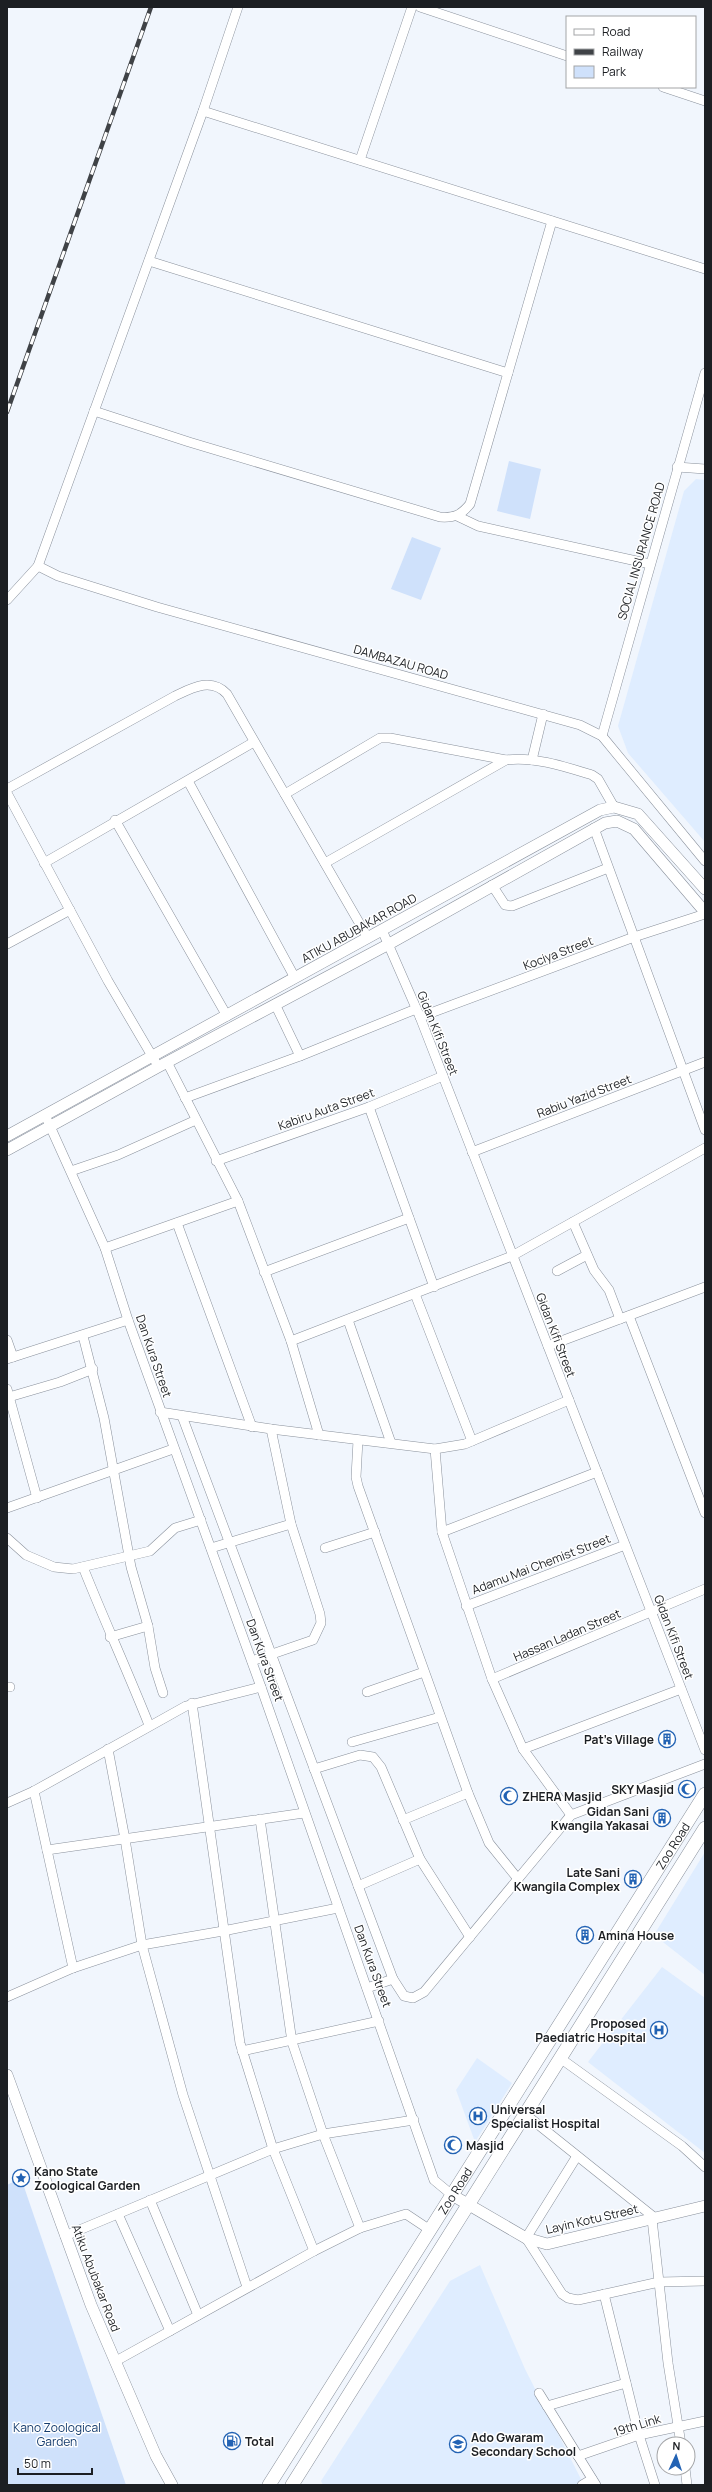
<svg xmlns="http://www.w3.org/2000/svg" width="712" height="2492" font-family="Manrope,sans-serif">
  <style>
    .built { fill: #dfedff }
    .green { fill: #cfe1fb }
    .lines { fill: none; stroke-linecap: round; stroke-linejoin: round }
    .minor-casing { stroke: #8a919c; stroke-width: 10 }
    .tertiary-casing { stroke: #8a919c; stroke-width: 12 }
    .secondary-casing { stroke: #8a919c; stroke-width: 14 }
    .minor { stroke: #fff; stroke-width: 9 }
    .tertiary { stroke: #fff; stroke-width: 11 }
    .secondary { stroke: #fff; stroke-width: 13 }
    .rail-casing { stroke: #3f4246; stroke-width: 4.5 }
    .rail { stroke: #fff; stroke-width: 3; stroke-dasharray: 9; stroke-linecap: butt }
    .labels { text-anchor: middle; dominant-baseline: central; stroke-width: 3; stroke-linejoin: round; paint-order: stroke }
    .street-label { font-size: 12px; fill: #1c1f23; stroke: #fff }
    .poi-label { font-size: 12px; font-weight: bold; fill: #1c1f23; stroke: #fff; text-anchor: start }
    .park-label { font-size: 12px; fill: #153c6e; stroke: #fff }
  </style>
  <rect width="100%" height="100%" fill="#f1f6fd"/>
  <g class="built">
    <polygon points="696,479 705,480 705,842 628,753 618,726 684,491"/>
    <polygon points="705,1852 705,1975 654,1935"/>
    <polygon points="662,1967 705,1998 705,2153 588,2062"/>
    <polygon points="477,2058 512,2083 475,2142 456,2090"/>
    <polygon points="480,2265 525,2369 584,2485 323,2485 321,2481 450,2281"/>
  </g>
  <g class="green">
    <polygon points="509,461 541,469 530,519 497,511"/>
    <polygon points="412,537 441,548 421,600 391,589"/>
    <polygon points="21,2178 126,2485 7,2485 7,2185"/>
  </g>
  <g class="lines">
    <g class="minor-casing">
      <g id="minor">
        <polyline points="420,7 567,56"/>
        <polyline points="663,87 705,101"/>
        <polyline points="203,111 705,269"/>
        <polyline points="360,160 412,7"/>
        <polyline points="149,261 508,373"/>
        <path d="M94 411 189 442 440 517C455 518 461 515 470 504L552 221"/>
        <polyline points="677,467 705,469"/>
        <polyline points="457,516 478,526 650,564"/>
        <polyline points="38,566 58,576 157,607 580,725 602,736 705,861"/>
        <polyline points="7,600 38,566 203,111 238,7"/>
        <polyline points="602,736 705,373"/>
        <polyline points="532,760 543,714"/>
        <polyline points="188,781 295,978"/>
        <path d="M7 789 175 696C192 688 211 677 227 694L368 938"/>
        <polyline points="7,793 108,981 155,1061"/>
        <polyline points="285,794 380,738 390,738 506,760"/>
        <polyline points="115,820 227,1016"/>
        <polyline points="594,828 705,1130"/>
        <polyline points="44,863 254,742"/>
        <path d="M325 863 506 760C533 756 566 767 592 775L598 779 614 807"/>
        <polyline points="492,885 505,905 512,906 608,868"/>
        <polyline points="382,930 420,1017 705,1750"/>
        <polyline points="7,944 70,910"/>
        <polyline points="275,1004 300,1056"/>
        <polyline points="420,1017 634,937 705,914"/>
        <polyline points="167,1062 238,1201 291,1341 319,1435"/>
        <polyline points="185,1098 300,1056 416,1009"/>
        <polyline points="369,1107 434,1287"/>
        <polyline points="45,1115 105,1248 128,1320 261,1687 434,2180 452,2195"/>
        <polyline points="472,1152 705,1062"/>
        <polyline points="216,1161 369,1107 443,1076"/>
        <polyline points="71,1171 118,1155 196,1120"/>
        <polyline points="573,1222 594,1270 609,1290 620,1319"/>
        <polyline points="177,1223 252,1427"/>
        <polyline points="105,1248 238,1201"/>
        <polyline points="557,1271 587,1255"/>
        <polyline points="264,1272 409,1218"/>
        <polyline points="415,1294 472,1441"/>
        <polyline points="629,1316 705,1513"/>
        <polyline points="348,1320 391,1443"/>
        <polyline points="83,1336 104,1418 131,1567 148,1626 155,1668 163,1693"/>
        <polyline points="7,1340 13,1357"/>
        <polyline points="291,1341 512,1256 705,1148"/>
        <polyline points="548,1346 705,1287"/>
        <polyline points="7,1359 128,1320"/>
        <polyline points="7,1389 37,1498"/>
        <polyline points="9,1397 60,1382 93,1369"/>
        <polyline points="160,1412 271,1429 435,1449 465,1444 569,1400"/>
        <polyline points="182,1416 393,1979"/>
        <polyline points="358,1440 356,1477 358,1486 468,1793 489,1843 518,1879"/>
        <polyline points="435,1449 442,1532 492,1679 523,1749 571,1815"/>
        <polyline points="7,1508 173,1449"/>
        <polyline points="442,1532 597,1472"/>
        <polyline points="7,1538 26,1555 54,1567 73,1569 150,1551 175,1528 201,1520"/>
        <polyline points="211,1548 291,1524"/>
        <polyline points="325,1548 375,1532"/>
        <path d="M83 1567C104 1620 128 1672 149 1725"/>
        <polyline points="466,1606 625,1545"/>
        <polyline points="110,1637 148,1626"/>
        <polyline points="252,1661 313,1640 321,1623 320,1614 291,1524 271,1429"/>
        <polyline points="492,1679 705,1589"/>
        <polyline points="7,1687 10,1687"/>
        <polyline points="367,1692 424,1672"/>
        <polyline points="192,1703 240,2043 273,2149 314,2251"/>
        <polyline points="352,1742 440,1717"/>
        <polyline points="108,1749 125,1839 142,1945 183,2095 247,2287"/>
        <polyline points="523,1749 681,1689"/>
        <polyline points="314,1769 360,1755 373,1757 381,1767 420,1859 470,1937"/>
        <polyline points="34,1791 73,1968"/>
        <polyline points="7,1803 34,1791 186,1706 261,1687"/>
        <polyline points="260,1819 292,2042 323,2134 360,2228"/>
        <polyline points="403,1820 468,1793"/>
        <polyline points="47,1850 304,1813"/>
        <polyline points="358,1886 420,1859"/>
        <polyline points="367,1988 393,1979 404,1996 413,1998 424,1992 571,1815 705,1764"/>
        <polyline points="7,1997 73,1968 142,1945 223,1931 338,1908"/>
        <polyline points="242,2051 379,2021"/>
        <polyline points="560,2058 682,2146 705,2167"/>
        <polyline points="525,2114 655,2218"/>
        <polyline points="577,2156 526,2238 562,2294 568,2298 578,2300 659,2282 705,2281"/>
        <polyline points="150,2200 198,2315"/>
        <polyline points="118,2214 170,2331"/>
        <polyline points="652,2219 668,2363 681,2444"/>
        <polyline points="65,2236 273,2149 323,2134 414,2120"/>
        <polyline points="604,2294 639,2435 655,2485"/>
        <polyline points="116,2361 314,2251 360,2228 406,2214 430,2230"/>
        <polyline points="539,2393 596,2485"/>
        <polyline points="547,2406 626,2383"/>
        <polyline points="578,2456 639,2435 705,2421"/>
        <polyline points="685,2468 687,2485"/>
        <polyline points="582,2485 592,2479"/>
      </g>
    </g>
    <g class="tertiary-casing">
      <g id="tertiary">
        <polyline points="7,1136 600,810 614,807 638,814 705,889"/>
        <polyline points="7,1150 158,1067 389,944 605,823 617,821 634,829 705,912"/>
        <polyline points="7,2075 91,2305 156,2456 172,2485"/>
        <polyline points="452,2195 526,2238 547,2244 705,2206"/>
      </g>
    </g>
    <g class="secondary-casing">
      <g id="secondary">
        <path id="s1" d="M269 2485 705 1794"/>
        <polyline points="292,2485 705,1828"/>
      </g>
    </g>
    <use href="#minor" class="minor"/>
    <use href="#tertiary" class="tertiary"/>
    <use href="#secondary" class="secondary"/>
    <g class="rail-casing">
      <polyline id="rail" points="7,412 151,7"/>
    </g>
    <use href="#rail" class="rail"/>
  </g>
  <defs>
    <g id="building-ring" transform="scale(0.9)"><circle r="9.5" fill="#fff" stroke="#2363b4" stroke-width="1.5"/><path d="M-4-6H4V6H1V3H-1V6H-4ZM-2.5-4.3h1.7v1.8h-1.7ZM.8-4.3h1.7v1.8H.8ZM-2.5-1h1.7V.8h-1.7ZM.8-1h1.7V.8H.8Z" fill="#2363b4"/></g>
    <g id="mosque-ring" transform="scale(0.9)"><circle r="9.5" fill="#fff" stroke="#2363b4" stroke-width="1.5"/><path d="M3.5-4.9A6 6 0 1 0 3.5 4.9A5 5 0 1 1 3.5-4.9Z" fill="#2363b4"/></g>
    <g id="hospital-ring" transform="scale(0.9)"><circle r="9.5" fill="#fff" stroke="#2363b4" stroke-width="1.5"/><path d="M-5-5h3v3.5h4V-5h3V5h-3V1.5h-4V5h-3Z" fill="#2363b4"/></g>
    <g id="sight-ring" transform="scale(0.9)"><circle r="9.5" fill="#fff" stroke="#2363b4" stroke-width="1.5"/><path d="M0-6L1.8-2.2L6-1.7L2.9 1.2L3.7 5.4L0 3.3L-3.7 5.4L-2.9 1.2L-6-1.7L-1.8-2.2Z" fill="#2363b4"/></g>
    <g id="fuel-ring" transform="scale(0.9)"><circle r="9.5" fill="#fff" stroke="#2363b4" stroke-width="1.5"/><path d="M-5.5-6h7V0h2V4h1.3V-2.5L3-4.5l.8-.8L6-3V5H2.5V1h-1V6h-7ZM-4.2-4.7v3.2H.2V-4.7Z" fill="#2363b4"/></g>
    <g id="school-ring" transform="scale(0.9)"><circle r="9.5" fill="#fff" stroke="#2363b4" stroke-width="1.5"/><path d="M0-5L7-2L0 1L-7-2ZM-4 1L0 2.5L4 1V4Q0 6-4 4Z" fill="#2363b4"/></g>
  </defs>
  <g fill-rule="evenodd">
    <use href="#building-ring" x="667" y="1739"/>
    <use href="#mosque-ring" x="687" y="1789"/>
    <use href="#mosque-ring" x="509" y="1796"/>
    <use href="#building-ring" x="662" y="1818"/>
    <use href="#building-ring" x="633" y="1879"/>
    <use href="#building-ring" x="585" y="1935"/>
    <use href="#hospital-ring" x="659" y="2030"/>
    <use href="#hospital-ring" x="478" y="2116"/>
    <use href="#mosque-ring" x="453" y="2145"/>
    <use href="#sight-ring" x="21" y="2178"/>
    <use href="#fuel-ring" x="232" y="2441"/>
    <use href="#school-ring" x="458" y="2444"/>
  </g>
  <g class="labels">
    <g class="street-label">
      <text transform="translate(641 551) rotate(-74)">SOCIAL INSURANCE ROAD</text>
      <text transform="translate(401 662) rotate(16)">DAMBAZAU ROAD</text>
      <text transform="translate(359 928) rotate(-29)">ATIKU ABUBAKAR ROAD</text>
      <text transform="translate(558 953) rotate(-21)">Kociya Street</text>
      <text transform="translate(438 1033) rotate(68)">Gidan Kifi Street</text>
      <text transform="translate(584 1096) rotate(-21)">Rabiu Yazid Street</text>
      <text transform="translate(326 1109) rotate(-20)">Kabiru Auta Street</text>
      <text transform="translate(556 1335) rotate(69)">Gidan Kifi Street</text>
      <text transform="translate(154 1356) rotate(71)">Dan Kura Street</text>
      <text transform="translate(541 1564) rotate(-21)">Adamu Mai Chemist Street</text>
      <text transform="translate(567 1635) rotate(-23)">Hassan Ladan Street</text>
      <text transform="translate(674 1637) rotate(69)">Gidan Kifi Street</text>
      <text transform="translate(265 1660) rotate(70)">Dan Kura Street</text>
      <text stroke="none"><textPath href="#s1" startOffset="756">Zoo Road</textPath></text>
      <text transform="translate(373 1966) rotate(70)">Dan Kura Street</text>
      <text stroke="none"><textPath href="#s1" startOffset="348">Zoo Road</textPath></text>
      <text transform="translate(592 2219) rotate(-13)">Layin Kotu Street</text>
      <text transform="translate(96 2278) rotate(69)">Atiku Abubakar Road</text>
      <text transform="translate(637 2425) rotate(-17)">19th Link</text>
    </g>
    <g class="poi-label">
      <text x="654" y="1739" text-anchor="end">Pat's Village</text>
      <text x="674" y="1789" text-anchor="end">SKY Masjid</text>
      <text x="522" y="1796">ZHERA Masjid</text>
      <text x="649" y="1811" text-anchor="end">Gidan Sani<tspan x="649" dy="14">Kwangila Yakasai</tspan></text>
      <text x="620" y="1872" text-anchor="end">Late Sani<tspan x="620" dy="14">Kwangila Complex</tspan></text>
      <text x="598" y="1935">Amina House</text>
      <text x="646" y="2023" text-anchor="end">Proposed<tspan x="646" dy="14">Paediatric Hospital</tspan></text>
      <text x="491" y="2109">Universal<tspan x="491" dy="14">Specialist Hospital</tspan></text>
      <text x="466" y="2145">Masjid</text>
      <text x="34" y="2171">Kano State<tspan x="34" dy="14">Zoological Garden</tspan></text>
      <text x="471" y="2437">Ado Gwaram<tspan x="471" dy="14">Secondary School</tspan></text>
      <text x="245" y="2441">Total</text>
    </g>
    <g class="park-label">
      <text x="57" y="2427">Kano Zoological<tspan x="57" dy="14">Garden</tspan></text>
    </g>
  </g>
  <rect width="712" height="2492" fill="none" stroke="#1c1f23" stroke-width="16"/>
  <rect x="566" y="16" width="130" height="72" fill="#ffffff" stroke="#a4a5a7"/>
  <rect x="574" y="29" width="20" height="6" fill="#ffffff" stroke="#a4a5a7"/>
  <text x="602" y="36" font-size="12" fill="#1c1f23">Road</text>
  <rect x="574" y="49" width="20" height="6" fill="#3f4246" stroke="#a4a5a7"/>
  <text x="602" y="56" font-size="12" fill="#1c1f23">Railway</text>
  <rect x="574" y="66" width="20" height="12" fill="#cfe1fb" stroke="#a4a5a7"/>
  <text x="602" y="76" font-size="12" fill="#1c1f23">Park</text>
  <g transform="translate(676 2456) rotate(3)"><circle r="19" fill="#ffffff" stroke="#a4a5a7"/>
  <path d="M0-3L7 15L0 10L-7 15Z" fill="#2363b4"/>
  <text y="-6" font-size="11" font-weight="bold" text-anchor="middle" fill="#1c1f23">N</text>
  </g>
  <path d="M18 2468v6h74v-6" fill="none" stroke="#1c1f23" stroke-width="2"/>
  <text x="24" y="2468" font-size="12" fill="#1c1f23" stroke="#ffffff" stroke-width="3" paint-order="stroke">50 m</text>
</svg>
